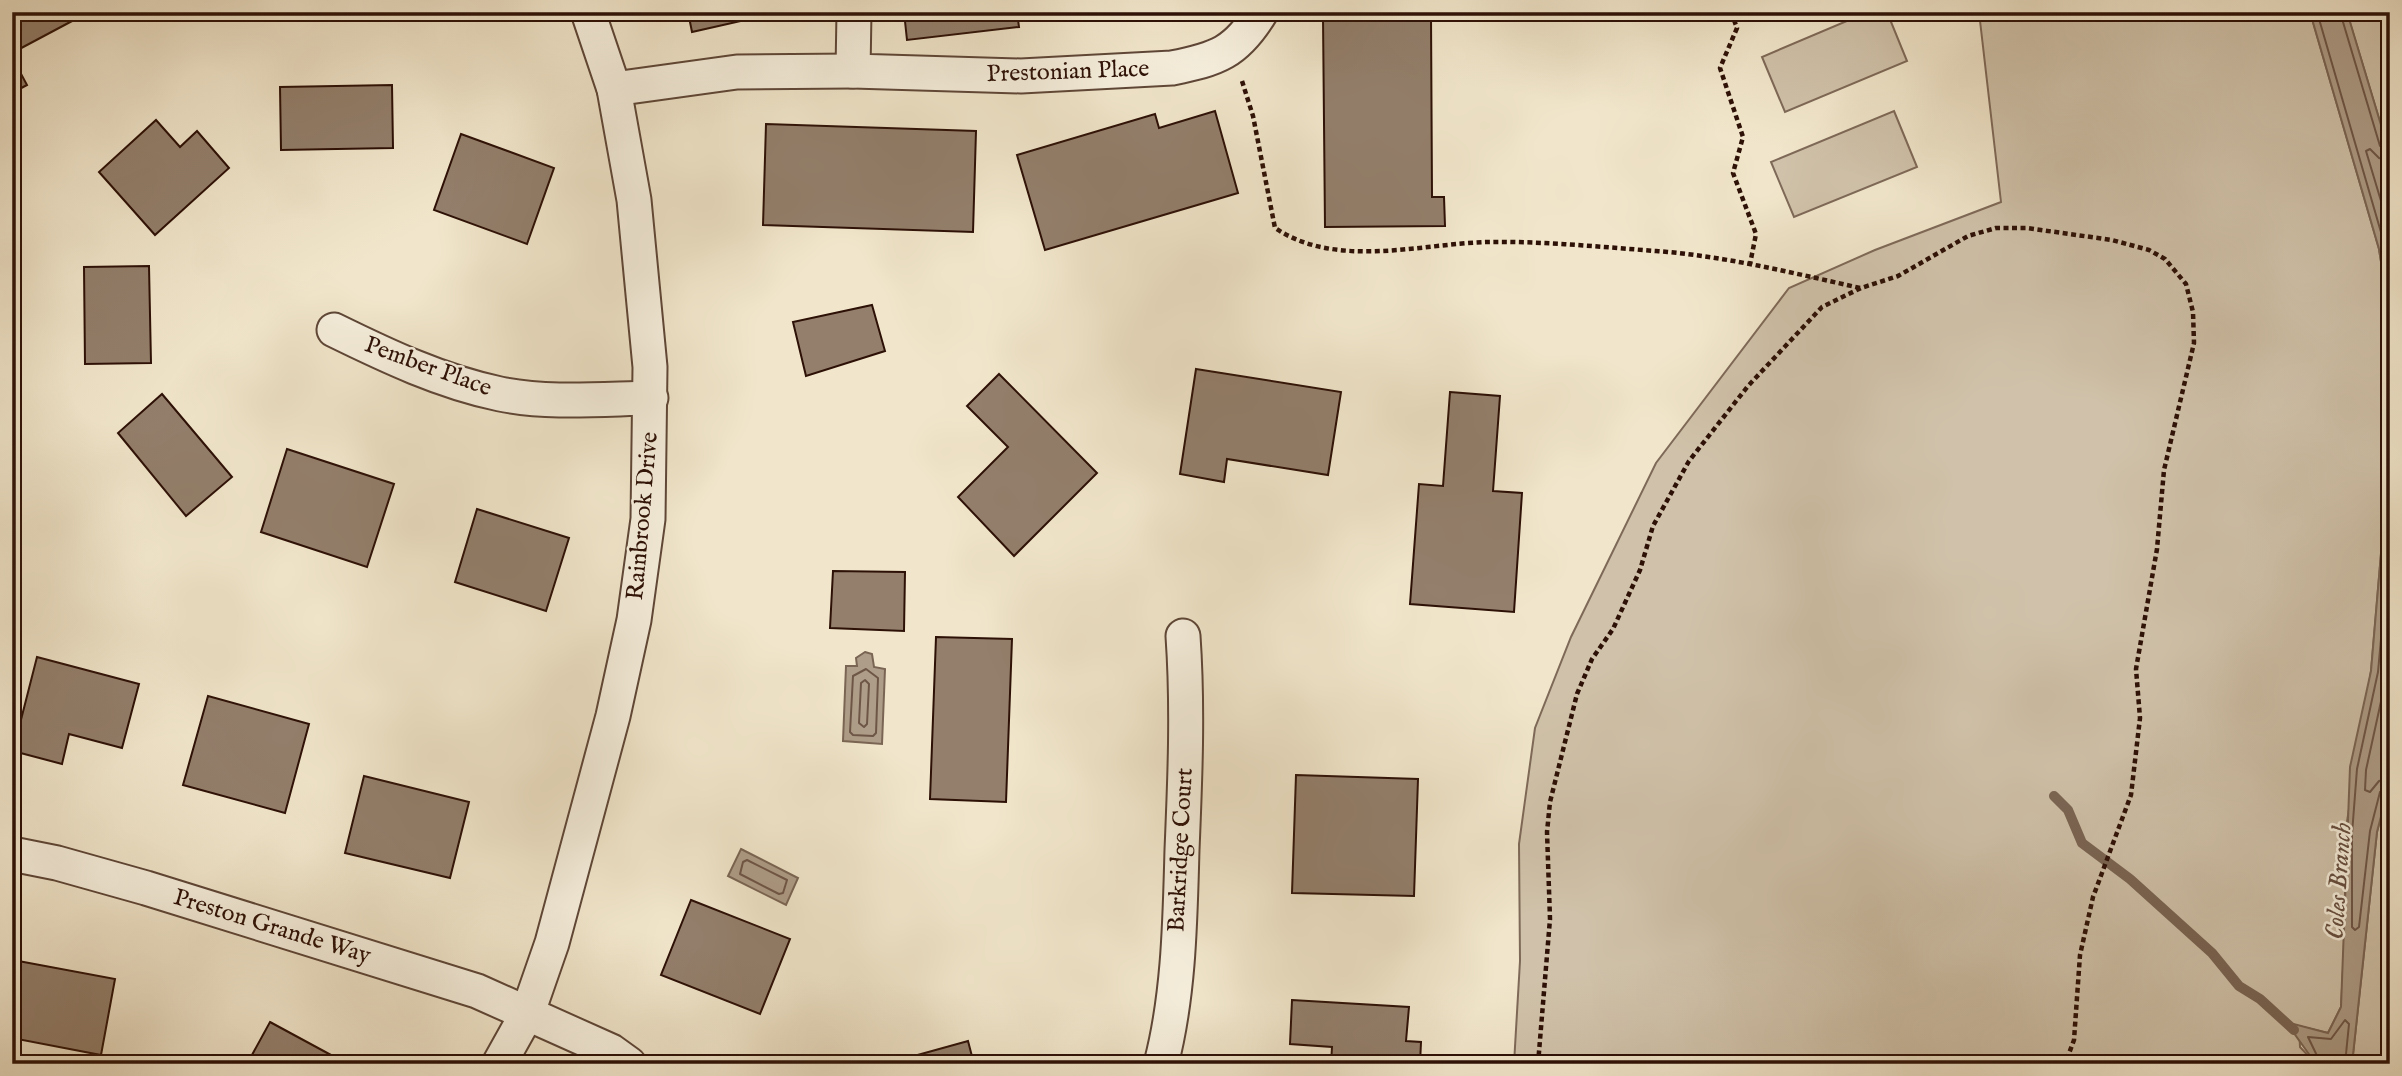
<svg xmlns="http://www.w3.org/2000/svg" width="2402" height="1076" font-family="'IM FELL English',serif">
  <style>
    .green { fill: #d0c2aa; stroke: #7e6958; stroke-width: 2 }
    .water { fill: #ae9d88; stroke: #7a6554; stroke-width: 2 }
    .lines { fill: none; stroke-linecap: round; stroke-linejoin: round }
    .shore { stroke: #6e5647; stroke-width: 2 }
    .stream { stroke: #7a6554; stroke-width: 10 }
    .building { fill: #937f6c; stroke: #2d1006; stroke-width: 2 }
    .street-casing { stroke: #5e4637; stroke-width: 37 }
    .path { stroke: #2d1006; stroke-width: 4.5; stroke-dasharray: 5 3.5; stroke-linecap: butt }
    .street { stroke: #f6efdd; stroke-width: 33 }
    .labels { text-anchor: middle; dominant-baseline: central; stroke-width: 5; stroke-linejoin: round; paint-order: stroke }
    .street-label { font-size: 24px; fill: #2d1006; stroke: #f6efdd }
    .water-label { font-size: 26px; font-style: italic; fill: #674f40; stroke: #f6efdd }
  </style>
  <rect width="100%" height="100%" fill="#f1e6cb"/>
  <filter id="stains"><feTurbulence type="fractalNoise" baseFrequency=".00286" numOctaves="4"/><feColorMatrix values="0 0 0 0 .2 0 0 0 0 .09 0 0 0 0 .02 0 0 0 .5 -.17"/></filter>
  <radialGradient id="worn" r=".72"><stop offset=".6" stop-color="#630" stop-opacity="0"/><stop offset="1" stop-color="#630" stop-opacity=".3"/></radialGradient>
  <g class="green">
    <polygon points="1868,12 1887,12 1907,61 1785,112 1762,57"/>
    <polygon points="1979,12 2310,12 2379,249 2390,318 2390,507 2382,542 2371,671 2345,834 2345,931 2341,1007 2328,1033 2299,1026 2300,1047 2316,1064 1514,1064 1520,961 1519,844 1535,728 1571,637 1656,463 1789,288 1875,250 2001,202"/>
    <polygon points="2347,12 2390,12 2390,155 2348,16"/>
    <polygon points="1894,111 1917,167 1794,217 1771,162"/>
    <polygon points="2390,782 2390,1064 2352,1064 2377,832"/>
  </g>
  <g class="water">
    <polygon points="2310,12 2347,12 2390,155 2390,318 2379,249"/>
    <polygon points="2390,507 2390,782 2377,832 2352,1064 2316,1064 2286,1022 2328,1033 2341,1007 2350,767 2371,671 2382,542"/>
    <polygon points="865,652 872,654 874,667 885,669 882,744 843,741 846,666 857,666 856,658"/>
    <polygon points="741,849 798,878 786,905 728,876"/>
  </g>
  <g class="lines">
    <g class="shore">
      <polyline points="2317,12 2385,246 2390,272"/>
      <polyline points="2340,12 2380,146 2390,152"/>
      <polyline points="2390,161 2379,158 2370,149 2366,151 2390,231"/>
      <polyline points="2390,539 2378,672 2357,769 2352,834 2352,927 2355,930 2359,927 2370,831 2380,792 2390,787"/>
      <polyline points="2390,639 2387,674 2366,770 2365,790 2370,792 2379,781 2390,778"/>
      <polygon points="866,669 878,678 876,733 873,736 853,735 850,732 853,676"/>
      <polygon points="865,680 869,684 867,724 864,727 859,723 861,683"/>
      <polygon points="747,860 787,880 783,893 779,894 740,874 743,862"/>
      <polyline points="2321,1064 2308,1037 2331,1039 2345,1020 2349,1024 2345,1064"/>
    </g>
    <polyline class="stream" points="2054,796 2068,810 2082,843 2130,879 2212,953 2239,986 2260,999 2294,1030"/>
  </g>
  <g class="building">
    <polygon points="12,12 89,12 12,53"/>
    <polygon points="688,12 781,12 692,32"/>
    <polygon points="904,12 1017,12 1019,27 907,40"/>
    <polygon points="1431,16 1432,197 1444,197 1445,226 1325,227 1323,17"/>
    <polygon points="12,57 27,85 12,93"/>
    <polygon points="392,85 393,148 281,150 280,87"/>
    <polygon points="1215,111 1238,193 1045,250 1017,155 1155,114 1159,128"/>
    <polygon points="156,120 180,147 197,131 229,168 155,235 99,172"/>
    <polygon points="766,124 976,131 973,232 763,225"/>
    <polygon points="461,134 554,168 527,244 434,210"/>
    <polygon points="149,266 151,363 85,364 84,267"/>
    <polygon points="872,305 885,351 806,376 793,322"/>
    <polygon points="1196,369 1341,392 1328,475 1227,459 1224,482 1180,474"/>
    <polygon points="999,374 1097,473 1014,556 958,497 1008,447 967,406"/>
    <polygon points="1450,392 1500,396 1493,491 1522,493 1514,612 1410,604 1419,484 1443,486"/>
    <polygon points="162,394 232,477 186,516 118,433"/>
    <polygon points="287,449 394,484 367,567 261,532"/>
    <polygon points="477,509 569,538 546,611 455,582"/>
    <polygon points="833,571 905,572 904,631 830,628"/>
    <polygon points="936,637 1012,639 1006,802 930,799"/>
    <polygon points="37,657 139,684 122,748 69,734 62,764 13,751"/>
    <polygon points="208,696 309,724 285,813 183,785"/>
    <polygon points="1296,775 1418,779 1414,896 1292,893"/>
    <polygon points="364,776 469,802 450,878 345,853"/>
    <polygon points="691,900 790,939 760,1014 661,975"/>
    <polygon points="13,960 115,979 101,1055 12,1038"/>
    <polygon points="1292,1000 1409,1007 1406,1041 1421,1042 1420,1064 1331,1064 1332,1047 1290,1044"/>
    <polygon points="270,1022 344,1062 343,1064 247,1064"/>
    <polygon points="968,1041 974,1064 885,1064"/>
  </g>
  <g class="lines">
    <g class="street-casing">
      <g id="street">
        <path d="M854 12 853 71 1021 76 1172 68C1217 59 1236 53 1261 12"/>
        <polyline points="614,89 737,72 853,71"/>
        <path d="M334 330C387 356 442 382 500 394 549 404 601 399 651 398"/>
        <polyline points="12,854 57,863 146,888 477,991 611,1051 629,1064"/>
        <polyline points="499,1064 528,1012 552,943 613,716 634,620 648,519 650,367 634,200 614,89 588,12"/>
        <path d="M1161 1064C1179 995 1180 921 1182 850 1185 779 1188 708 1183 636"/>
      </g>
    </g>
    <g class="path">
      <polyline points="1731,12 1737,28 1720,68 1743,137 1733,173 1756,234 1750,264"/>
      <path d="M1242 81 1253 116 1275 228C1336 269 1419 244 1487 242 1543 241 1601 247 1656 251 1725 256 1793 273 1860 288"/>
      <polyline points="1538,1064 1550,919 1547,832 1550,802 1577,694 1592,659 1613,629 1640,570 1653,526 1689,461 1748,386 1822,307 1861,288 1898,276 1968,236 1996,228 2027,228 2112,240 2149,250 2165,259 2186,284 2193,312 2194,343 2164,470 2157,549 2136,669 2140,718 2131,795 2093,897 2080,955 2074,1040 2065,1064"/>
    </g>
    <use href="#street" class="street"/>
  </g>
  <g class="labels">
    <g class="street-label">
      <text transform="translate(1068 72) rotate(-2)">Prestonian Place</text>
      <text transform="translate(428 367) rotate(20)">Pember Place</text>
      <text transform="translate(643 516) rotate(-85)">Rainbrook Drive</text>
      <text transform="translate(1181 850) rotate(-87)">Barkridge Court</text>
      <text transform="translate(272 927) rotate(17)">Preston Grande Way</text>
    </g>
    <g class="water-label">
      <text transform="translate(2339 881) rotate(-86)">Coles Branch</text>
    </g>
  </g>
  <rect width="2402" height="1076" fill="none" stroke="#f1e6cb" stroke-width="42"/>
  <rect x="14" y="14" width="2374" height="1048" fill="none" stroke="#2d1006" stroke-width="3.5"/>
  <rect x="21" y="21" width="2360" height="1034" fill="none" stroke="#2d1006" stroke-width="2"/>
  <rect width="100%" height="100%" filter="url(#stains)"/>
  <rect width="100%" height="100%" fill="url(#worn)"/>
</svg>
